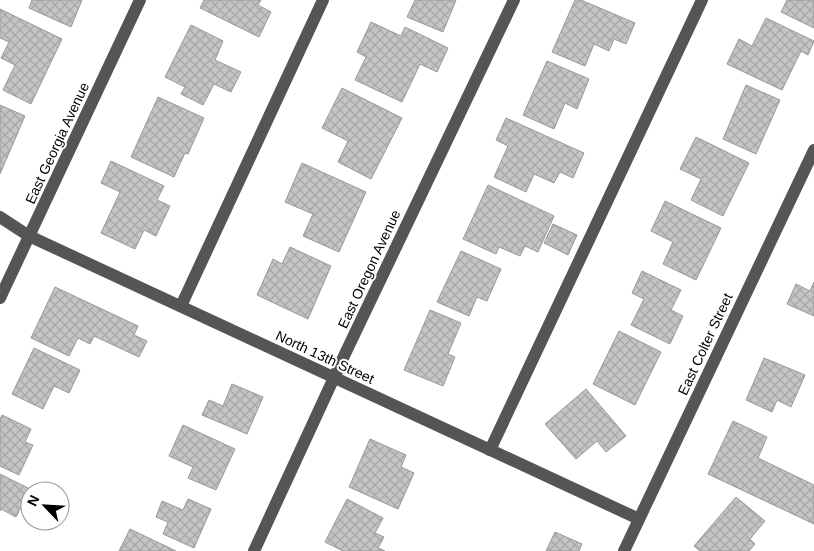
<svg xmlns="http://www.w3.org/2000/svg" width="814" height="551" font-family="Arial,sans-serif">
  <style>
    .building { fill: url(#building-cross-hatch); stroke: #999 }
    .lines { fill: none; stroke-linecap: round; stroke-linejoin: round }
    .minor { stroke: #555; stroke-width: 12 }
    .labels { text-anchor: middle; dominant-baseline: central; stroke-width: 4; stroke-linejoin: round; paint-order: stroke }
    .street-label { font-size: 14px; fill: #000; stroke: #fff }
  </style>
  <defs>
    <pattern id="building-cross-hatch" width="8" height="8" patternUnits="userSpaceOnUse" patternTransform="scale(1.25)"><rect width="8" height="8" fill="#c4c4c4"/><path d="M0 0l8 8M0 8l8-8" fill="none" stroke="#a7a7a7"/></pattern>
  </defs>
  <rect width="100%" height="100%" fill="#fff"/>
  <g class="building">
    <polygon points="32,0 82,0 71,27 29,8"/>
    <polygon points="204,0 261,0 258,5 271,12 259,37 200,8"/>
    <polygon points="415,0 456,0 443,32 407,17"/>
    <polygon points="575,0 581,0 635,23 626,44 614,39 609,51 594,44 585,66 552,52"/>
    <polygon points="787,0 814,0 814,28 781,12"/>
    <polygon points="0,9 62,39 31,104 3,90 15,65 1,58 9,42 0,38"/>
    <polygon points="766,18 814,41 808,55 801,51 782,90 727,64 739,39 752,46"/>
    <polygon points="371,22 401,36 405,27 448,48 437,72 420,64 402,102 355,80 366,57 357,52"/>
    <polygon points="191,25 223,41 215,60 241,72 231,92 214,84 203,105 181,94 185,87 165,77"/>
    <polygon points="547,61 589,79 577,109 565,103 554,129 523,115"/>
    <polygon points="746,85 780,100 756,154 723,139"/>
    <polygon points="342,88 402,118 371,179 338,162 348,141 322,128"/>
    <polygon points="158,97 204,118 188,154 185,153 174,177 131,157"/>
    <polygon points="0,105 25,116 0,174"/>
    <polygon points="506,118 584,153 573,178 560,172 554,183 534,174 526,192 494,177 508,146 496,140"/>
    <polygon points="696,137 749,163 723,216 691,200 701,179 680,169"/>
    <polygon points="111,161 164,186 157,200 170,206 156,236 144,230 135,249 101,233 120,192 101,183"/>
    <polygon points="302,163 366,192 339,252 303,236 313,214 285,202"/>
    <polygon points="488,185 554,216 538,252 525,246 520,256 499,247 496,254 463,239"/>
    <polygon points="665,201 721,228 696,280 663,264 673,242 651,231"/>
    <polygon points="553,224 577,235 568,255 544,243"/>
    <polygon points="290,247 331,266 308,319 257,295 273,259 282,264"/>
    <polygon points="461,251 501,269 487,301 477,297 469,316 437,302"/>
    <polygon points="642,271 681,290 671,310 683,316 670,344 631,325 644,299 632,293"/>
    <polygon points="814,282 814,316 787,304 796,284 810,291"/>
    <polygon points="55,287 138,326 134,335 147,341 139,357 94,336 90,344 78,338 69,356 31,338"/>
    <polygon points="430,310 461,323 448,354 455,357 443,386 404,370"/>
    <polygon points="619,331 661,352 635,405 593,384"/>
    <polygon points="34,348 80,370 69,393 54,386 43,409 12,394"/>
    <polygon points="764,358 805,375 791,407 777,400 772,412 746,400"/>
    <polygon points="232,384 263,397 247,434 202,415 209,400 223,406"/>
    <polygon points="586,389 626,436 606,452 597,441 576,459 545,424"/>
    <polygon points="2,415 31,429 25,442 33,445 19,475 0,466 0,420"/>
    <polygon points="733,421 767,437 758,458 814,485 814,524 708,474"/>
    <polygon points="183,425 235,449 216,490 188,478 193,467 169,456"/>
    <polygon points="370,439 406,455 401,467 414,473 398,509 349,487"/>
    <polygon points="0,474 30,489 16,517 1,509 0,511"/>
    <polygon points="736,497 765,521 750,539 755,544 749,551 700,551 694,546"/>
    <polygon points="188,499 211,509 194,548 163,534 168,522 156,517 162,501 183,510"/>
    <polygon points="347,499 383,518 375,533 384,537 378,548 385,551 343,551 325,542"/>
    <polygon points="130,529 176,551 119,551"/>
    <polygon points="555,532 582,544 579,551 546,551"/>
  </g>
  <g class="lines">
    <g class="minor">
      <polyline points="0,217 29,236 639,519"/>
      <polyline points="0,298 140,0"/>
      <polyline points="181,306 323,0"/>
      <polyline points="490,450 702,0"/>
      <polyline points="254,551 344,356 514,0"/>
      <polyline points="624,551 814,150"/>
    </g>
  </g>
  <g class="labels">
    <g class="street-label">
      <text transform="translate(57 143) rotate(-65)">East Georgia Avenue</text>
      <text transform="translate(369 269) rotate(-65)">East Oregon Avenue</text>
      <text transform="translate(705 344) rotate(-65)">East Colter Street</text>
      <text transform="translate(325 357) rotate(25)">North 13th Street</text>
    </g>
  </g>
  <g transform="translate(45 506) rotate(295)"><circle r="24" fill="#ffffff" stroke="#999999"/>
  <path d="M0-4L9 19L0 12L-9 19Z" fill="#000000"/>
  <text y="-8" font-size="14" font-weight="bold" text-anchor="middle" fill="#000000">N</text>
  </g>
</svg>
